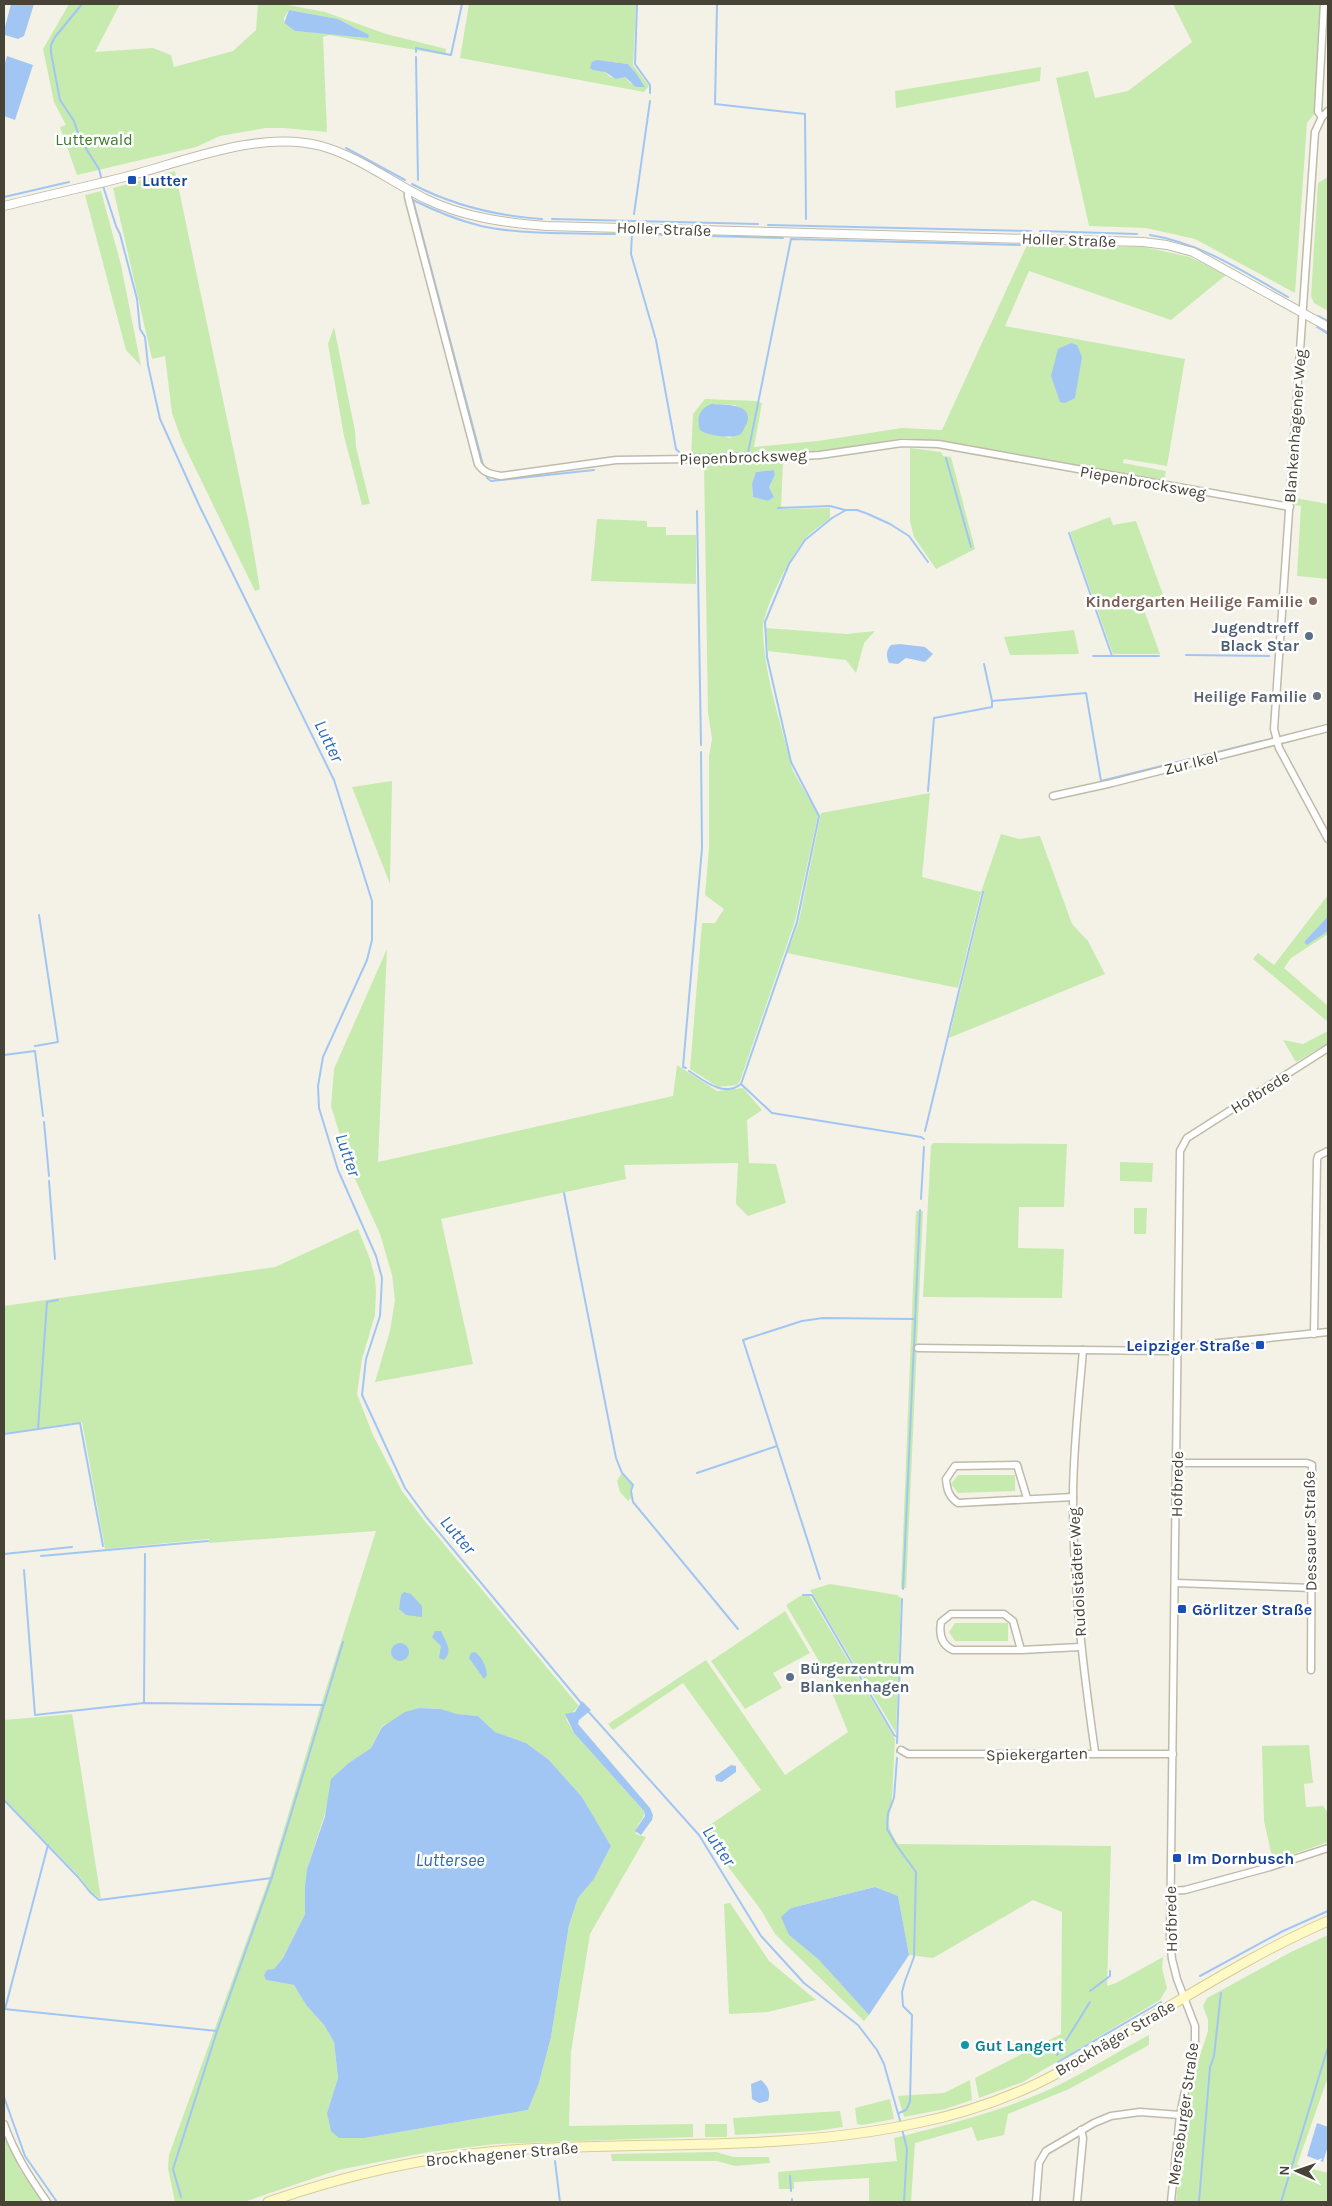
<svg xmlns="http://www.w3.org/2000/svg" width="1332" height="2206" font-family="Karla,sans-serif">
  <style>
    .green { fill: #c7eaaf; fill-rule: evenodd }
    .water { fill: #a2c6f3 }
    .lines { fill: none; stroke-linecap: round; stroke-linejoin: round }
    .stream { stroke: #a2c6f3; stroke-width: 2 }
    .minor-casing { stroke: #c0bba9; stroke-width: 9 }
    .tertiary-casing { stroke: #c0bba9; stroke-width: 10 }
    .secondary-casing { stroke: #d6cd96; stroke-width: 11 }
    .minor { stroke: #fff; stroke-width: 6 }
    .tertiary { stroke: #fff; stroke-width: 8 }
    .secondary { stroke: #fff9c6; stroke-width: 9 }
    .transit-dot { fill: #1a4fb4; stroke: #fff; stroke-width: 2 }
    .education-dot { fill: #8d6e63; stroke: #fff; stroke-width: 2 }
    .service-dot { fill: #5c6f8a; stroke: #fff; stroke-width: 2 }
    .worship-dot { fill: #6b7280; stroke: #fff; stroke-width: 2 }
    .culture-dot { fill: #0f9aa8; stroke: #fff; stroke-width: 2 }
    .labels { text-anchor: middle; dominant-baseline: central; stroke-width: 5; stroke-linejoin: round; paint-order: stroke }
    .park-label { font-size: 16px; fill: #3b7c27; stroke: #fff }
    .transit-label { font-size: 16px; font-weight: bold; fill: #164399; stroke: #fff; text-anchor: start }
    .street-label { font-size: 16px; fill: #474336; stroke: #fff }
    .education-label { font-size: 16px; font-weight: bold; fill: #785e54; stroke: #fff; text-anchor: end }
    .service-label { font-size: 16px; font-weight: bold; fill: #4e5e75; stroke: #fff; text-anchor: end }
    .worship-label { font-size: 16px; font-weight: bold; fill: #5b616d; stroke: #fff; text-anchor: end }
    .culture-label { font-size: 16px; font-weight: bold; fill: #0d838f; stroke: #fff; text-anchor: start }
    .water-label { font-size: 18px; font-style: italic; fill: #2b69b7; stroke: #fff }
  </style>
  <rect width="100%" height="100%" fill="#f4f2e7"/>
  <g class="green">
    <path d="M69 4H120L95 52 153 48 171 55 174 67 233 51 256 30 258 4H283L325 12 386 34 446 49 445 55 329 35 323 37 327 132 284 128H266L220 136 196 147 77 175 60 127 66 125 54 102 43 49ZM289 10 338 19 358 29 353 36 295 31 284 23V18Z"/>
    <path d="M469 4H636L633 65 649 86 644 92 460 58ZM605 61 628 64 636 73 645 87 630 83 625 77H610L605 72 599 70Z"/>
    <polygon points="1173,4 1321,4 1315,113 1307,123 1295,293 1195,239 1146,228 1089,226 1056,78 1088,71 1095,98 1128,91 1192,42"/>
    <polygon points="1041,67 1040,81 896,108 895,91"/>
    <polygon points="175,171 248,519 260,589 255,591 182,441 172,413 165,356 152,359 113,188"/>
    <polygon points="1328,177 1328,311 1314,303 1311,296 1318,183"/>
    <polygon points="101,191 121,265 141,366 126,350 85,195"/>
    <path d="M1027 245 1144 247 1190 257 1226 275 1171 320 1029 271 1005 326 1185 359 1167 466 1124 459 1123 463 1166 471 1164 481 938 441 903 438 820 452 691 457 693 414 705 399 756 401 762 403 754 447 818 441 902 428 942 430ZM711 404 735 405 747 414 745 428 730 438 717 434Z"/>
    <polygon points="334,327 355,431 356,447 370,504 362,505 344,436 328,344"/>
    <polygon points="910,448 941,452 943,456 951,457 975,549 936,569 914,537 910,521"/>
    <path d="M783 462 781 509 830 508V518C822 525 811 531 804 540 791 556 762 610 763 630 764 674 780 719 790 761L793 771 818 815 795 921 740 1081 737 1085 718 1087 690 1069 702 923H715L724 909 705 895 709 848V756L712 739 708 712 704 464ZM774 470 775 475 769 487 774 497 768 501 753 497 752 483 756 472Z"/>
    <polygon points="1295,498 1328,504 1328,579 1297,576 1301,506 1294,505"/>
    <polygon points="1110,517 1113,525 1136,521 1168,608 1143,607 1160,654 1113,654 1070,532"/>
    <polygon points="597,519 647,521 647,527 666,527 666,535 696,535 696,584 591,581"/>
    <polygon points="766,628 847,634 875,631 864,643 856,673 846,660 768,651"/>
    <polygon points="1074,630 1079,654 1010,655 1004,637"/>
    <polygon points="392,781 390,884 352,787"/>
    <polygon points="930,793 922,877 981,892 1001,834 1019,839 1040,836 1072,924 1088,941 1105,974 949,1038 984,893 981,893 958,988 787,953 799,921 821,813"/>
    <polygon points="1328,895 1328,916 1304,942 1307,944 1328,931 1328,934 1291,958 1284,968 1328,1006 1328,1022 1253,959 1258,953 1274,965"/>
    <polygon points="387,949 378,1162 673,1096 677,1065 717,1091 743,1088 762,1110 747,1120 749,1163 776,1164 786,1203 748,1216 736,1204 738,1163 624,1165 626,1179 441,1219 473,1364 375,1382 390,1331 395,1300 392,1275 380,1234 350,1168 331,1106 334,1069"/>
    <polygon points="1328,1031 1328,1043 1296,1062 1283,1040 1303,1044"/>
    <polygon points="933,1143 1067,1144 1064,1207 1019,1207 1018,1248 1064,1249 1062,1298 923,1297 931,1146"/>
    <polygon points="1120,1162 1153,1163 1152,1182 1120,1181"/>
    <polygon points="1134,1208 1147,1208 1146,1234 1134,1234"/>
    <polygon points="916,1211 923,1211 906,1588 901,1588"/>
    <path d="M358 1229 370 1259 375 1278 376 1292 375 1315 362 1359 357 1394 373 1435 402 1491 424 1520 579 1706 566 1719 574 1733 644 1811C645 1820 635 1825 636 1834L646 1837 590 1934 571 2052 569 2126 693 2124V2137L496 2144 429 2152 338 2170 244 2202H175L168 2168 169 2155 269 1879 320 1708 376 1531 209 1543V1539L105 1549 82 1422 4 1433V1306L275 1267ZM419 1708 441 1709 457 1714 478 1716 495 1732 526 1743 549 1760 582 1797 611 1846 594 1879 578 1898 569 1925 551 2037 539 2083 528 2110 365 2138H347L327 2113 338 2078 334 2042 324 2025 306 2005 294 1985 266 1980 267 1971 274 1969 283 1958 305 1914V1885L307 1869 329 1801 350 1762 371 1748 382 1726Z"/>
    <polygon points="621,1474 632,1485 631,1498 628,1501 620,1492 617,1481"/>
    <polygon points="958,1475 1015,1475 1015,1491 958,1493 951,1484"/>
    <polygon points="830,1584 897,1595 901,1598 896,1733 810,1590"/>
    <path d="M800 1596H810L895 1739 892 1800 894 1801C886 1821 887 1827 898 1844L1111 1846 1107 1986 1116 1983 1163 1957 1162 1968 1167 1988 1160 2000 1023 2082 979 2098 975 2078 1061 2034 1062 1912 1033 1900 933 1958 909 1955 898 1896 875 1887 791 1908 789 1935 818 1959 869 2015 864 2021 775 1934 761 1910 701 1831 761 1790 683 1683 613 1730 608 1724 706 1660 785 1775 848 1732 820 1663 786 1605Z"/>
    <polygon points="785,1611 810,1653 773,1673 782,1688 745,1709 711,1661"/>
    <polygon points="955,1623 1008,1623 1008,1641 955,1641 949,1632"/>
    <polygon points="72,1714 73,1719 101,1899 91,1892 79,1876 4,1799 4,1720"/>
    <polygon points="1309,1745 1313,1783 1304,1784 1306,1807 1323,1806 1328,1813 1328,1842 1273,1861 1264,1821 1262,1746"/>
    <polygon points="730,1903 769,1961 816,2000 768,2012 729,2014 724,1904"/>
    <polygon points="1328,1935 1328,2077 1297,2165 1328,2173 1328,2202 1176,2202 1185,2114 1194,2074 1208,2031 1208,2020 1203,2006 1207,1998 1291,1952"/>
    <path d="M1149 2035V2045L1069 2089 1008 2114 1004 2135 977 2141 972 2127 915 2143 911 2202H869V2178L794 2182V2189H779L778 2172 897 2161 894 2138C952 2124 1011 2109 1065 2082 1093 2067 1121 2050 1149 2035Z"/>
    <polygon points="970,2080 972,2100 945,2109 904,2117 898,2096 944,2093"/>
    <polygon points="890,2099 894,2119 862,2125 857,2124 855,2108"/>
    <polygon points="840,2111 843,2127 815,2131 735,2135 733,2118"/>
    <rect x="705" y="2124" width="22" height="13"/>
    <polygon points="4,2131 20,2170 43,2202 5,2202"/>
    <polygon points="716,2152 734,2157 769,2157 770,2163 735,2166 717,2161 612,2161 611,2154"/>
  </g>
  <g class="water">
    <polygon points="11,4 34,4 24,36 18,39 5,35 4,31"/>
    <polygon points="289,10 338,19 369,35 368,38 295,31 284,23"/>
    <polygon points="7,56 33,65 15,120 4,116 4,66"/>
    <polygon points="597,60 628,64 636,73 645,87 636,87 625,77 616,79 605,72 593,70 590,68 592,62"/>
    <polygon points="1071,343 1077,345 1082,357 1075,398 1065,403 1060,402 1051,376 1058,349"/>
    <path d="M711 404C731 405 762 404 741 434 732 439 708 436 700 430 697 418 698 410 711 404Z"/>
    <polygon points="774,470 775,475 769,487 774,497 768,501 753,497 752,483 756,472"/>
    <path d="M900 644 925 647 933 654 925 662 906 658 898 664 889 663C886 656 886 650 891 645Z"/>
    <polygon points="1328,916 1328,931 1307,945 1304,942"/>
    <polygon points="404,1592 411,1594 422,1606 422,1617 406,1615 399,1609 401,1595"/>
    <path d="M435 1631H441C445 1641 454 1651 444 1660L439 1658 441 1646 432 1637Z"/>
    <circle cx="400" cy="1652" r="9"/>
    <path d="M475 1652C482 1657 486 1666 487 1675L484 1679 469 1658 471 1653Z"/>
    <polygon points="582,1701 591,1710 579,1720 578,1724 650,1808 653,1815 652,1820 641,1835 635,1831 645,1816 644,1811 574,1733 565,1714 575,1712"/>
    <polygon points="419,1708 441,1709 457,1714 478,1716 495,1732 526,1743 549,1760 582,1797 611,1846 594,1879 578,1898 569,1925 551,2037 539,2083 528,2110 365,2138 339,2138 331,2131 327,2113 338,2078 334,2042 324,2025 306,2005 294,1985 266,1980 264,1975 267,1970 274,1969 283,1958 305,1914 305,1885 307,1869 325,1816 331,1779 350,1762 371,1748 382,1727 405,1712"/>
    <polygon points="731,1765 736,1766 736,1772 722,1782 716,1781 715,1776"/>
    <polygon points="875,1887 898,1896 909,1955 869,2015 818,1959 789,1935 781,1917 791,1908"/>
    <path d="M761 2080C768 2086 771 2092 768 2101L759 2103 752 2099 751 2084Z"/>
    <polygon points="1317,2123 1328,2127 1328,2146 1323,2162 1307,2156"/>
  </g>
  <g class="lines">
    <g class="stream">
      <polyline points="82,4 55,37 51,45 51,53 60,100 74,121 80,139 99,169 102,181"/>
      <polyline points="637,4 635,64 650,85 650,93"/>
      <polyline points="717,4 715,104 805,114 806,219"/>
      <polyline points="416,52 416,48 451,55 462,4"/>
      <polyline points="416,57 418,180"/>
      <polyline points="346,148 405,180"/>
      <path d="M412 184C454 206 496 216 542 219"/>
      <polyline points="103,186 116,226 120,234 137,299 140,329 145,337 148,365 160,419 199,505 334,780 372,901 372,940 367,960 323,1057 318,1086 319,1108 338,1170 376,1256 382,1278 380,1316 366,1359 362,1395 405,1488 427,1518 582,1704"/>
      <polyline points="4,197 69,182"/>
      <polyline points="413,200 483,465"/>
      <path d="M413 200C435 211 457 220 481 226 521 235 578 233 619 234"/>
      <polyline points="634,214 650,101"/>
      <polyline points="552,219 758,224"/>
      <polyline points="768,225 1031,231"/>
      <polyline points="1040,231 1137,234"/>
      <polyline points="632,233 631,254 656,340 676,449 682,455 748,453 791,239 1022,245"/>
      <polyline points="633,234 783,238"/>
      <path d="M1150 235C1201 243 1244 272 1288 297"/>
      <polyline points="1318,316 1328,321"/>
      <polyline points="1317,327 1328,334"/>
      <polyline points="946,458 971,547"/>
      <polyline points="487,478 491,481 594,470"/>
      <polyline points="778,508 830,506 845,510"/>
      <polyline points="697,511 701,745"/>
      <polyline points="1069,533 1112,656"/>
      <polyline points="1186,655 1269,656"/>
      <polyline points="1093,656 1159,656"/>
      <polyline points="984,664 992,701 1086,693 1101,781 1262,741"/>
      <polyline points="928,791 934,718 992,707 992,702"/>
      <polyline points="35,1046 58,1042 39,915"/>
      <polyline points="4,1055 35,1051 43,1116"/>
      <polyline points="686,1068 683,1067 702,848 701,752"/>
      <path d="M689 1071C703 1080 724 1098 741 1084L797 922 819 816 791 762 767 657 765 622 789 564 805 540 832 518 846 510H857L868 514 890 524 909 536 928 562"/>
      <polyline points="741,1084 772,1113 921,1137 924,1139"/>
      <polyline points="44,1122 49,1176"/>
      <polyline points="925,1131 983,892"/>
      <polyline points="49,1181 55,1259"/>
      <polyline points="564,1193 616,1458 622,1473 633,1485 631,1491 633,1502 738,1629"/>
      <polyline points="921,1199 924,1147"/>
      <polyline points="38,1429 47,1302 58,1300"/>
      <polyline points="4,1434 80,1423 103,1546"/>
      <polyline points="697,1473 777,1446"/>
      <polyline points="4,1554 72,1547"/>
      <polyline points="41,1556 208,1541"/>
      <polyline points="24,1570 35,1715 144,1703 323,1705"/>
      <polyline points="820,1579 743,1340 802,1321 823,1318 915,1319"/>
      <polyline points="903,1589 920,1210"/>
      <polyline points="803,1595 812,1595 894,1735 897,1737"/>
      <polyline points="144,1703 145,1554"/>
      <polyline points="587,1710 699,1835 761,1936 804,1983 858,2025 877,2050 884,2064 901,2124"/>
      <polyline points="897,1743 902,1599"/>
      <polyline points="897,1752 897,1750"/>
      <polyline points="897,1758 894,1798 888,1813 887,1829 897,1846 916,1872 914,1957 905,1981 902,1992 903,2006 912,2015 910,2102 906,2110 899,2113"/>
      <polyline points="4,1800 78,1877 90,1892 99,1900 272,1878"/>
      <polyline points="1200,1976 1283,1931 1328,1911"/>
      <polyline points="1090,1991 1110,1976 1110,1971"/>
      <polyline points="4,2009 217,2031"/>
      <polyline points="5,2009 48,1845"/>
      <polyline points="1057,2055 1090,2002"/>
      <polyline points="1058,2062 1161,2002"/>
      <polyline points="4,2097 25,2156 57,2202"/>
      <polyline points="902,2129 907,2149 904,2202"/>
      <polyline points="555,2161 560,2202"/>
      <polyline points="790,2176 791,2191"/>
      <polyline points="181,2197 173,2169 217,2031 272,1877 343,1642"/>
      <polyline points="792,2199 792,2202"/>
      <polyline points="1199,2202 1210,2067 1214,2056 1221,1993"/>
      <polyline points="1281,2202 1328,2047"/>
    </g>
    <g class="minor-casing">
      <g id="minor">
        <polyline points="1328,111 1322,117 1315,132 1274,729 1279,748 1328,839"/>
        <polyline points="1322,117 1318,112 1324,4"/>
        <path d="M408 190V197L478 464C484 473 490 474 501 476L616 460 770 458 820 455 902 443 938 444 1290 507"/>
        <polyline points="1053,796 1112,783 1328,728"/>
        <polyline points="1314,1334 1317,1160 1318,1156 1328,1151"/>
        <polyline points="918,1348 1168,1351 1189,1346 1328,1332"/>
        <path d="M1083 1350C1079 1399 1073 1449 1073 1498 1073 1584 1083 1668 1095 1752"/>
        <polyline points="1178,1463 1307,1463 1312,1465 1311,1670"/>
        <path d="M1027 1498 1017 1465 955 1466 946 1479C947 1490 949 1497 958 1503L1073 1497"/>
        <polyline points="1176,1583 1312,1588"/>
        <path d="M1021 1650 1013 1621 1004 1614H951L941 1622C939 1634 941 1645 953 1650H1021L1080 1647"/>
        <polyline points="901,1750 908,1754 1173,1754"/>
        <polyline points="1171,1891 1185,1890 1270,1867 1328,1848"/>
        <path d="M4 2124C15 2155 29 2176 47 2202"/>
        <polyline points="1036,2202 1039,2163 1046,2151 1094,2123 1111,2116 1140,2112 1180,2115"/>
        <polyline points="1077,2202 1083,2138 1081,2130"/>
        <polyline points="1171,2202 1180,2115 1195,2043 1195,2026 1177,1979 1172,1959 1170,1940 1180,1151 1187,1138 1328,1048"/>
      </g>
    </g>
    <g class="tertiary-casing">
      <path id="tertiary" d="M4 206C44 196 85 187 125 177 186 161 259 130 321 146 358 156 391 182 426 199 463 217 505 223 547 226L1143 242 1167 245 1193 252 1328 327"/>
    </g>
    <g class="secondary-casing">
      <path id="secondary" d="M268 2202C343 2176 419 2158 498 2151 637 2140 779 2153 917 2123 957 2115 997 2102 1034 2085 1070 2068 1103 2047 1136 2026 1199 1989 1261 1950 1328 1921"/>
    </g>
    <use href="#minor" class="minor"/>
    <use href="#tertiary" class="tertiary"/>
    <use href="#secondary" class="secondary"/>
  </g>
  <g class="transit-dot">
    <rect x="127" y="175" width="10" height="10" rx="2.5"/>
    <rect x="1255" y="1340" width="10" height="10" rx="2.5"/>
    <rect x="1177" y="1604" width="10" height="10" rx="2.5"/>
    <rect x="1172" y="1853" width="10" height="10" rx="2.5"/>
  </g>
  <circle class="education-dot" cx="1313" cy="601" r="5"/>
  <g class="service-dot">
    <circle cx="1309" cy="636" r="5"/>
    <circle cx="790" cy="1677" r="5"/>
  </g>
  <circle class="worship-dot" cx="1317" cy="696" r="5"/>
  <circle class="culture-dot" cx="965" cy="2045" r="5"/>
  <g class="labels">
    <g class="park-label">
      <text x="94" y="139">Lutterwald</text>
    </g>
    <g class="transit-label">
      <text x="142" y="180">Lutter</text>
      <text x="1250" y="1345" text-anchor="end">Leipziger Straße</text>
      <text x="1192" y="1609">Görlitzer Straße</text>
      <text x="1187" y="1858">Im Dornbusch</text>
    </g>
    <g class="street-label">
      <text transform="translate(664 229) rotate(2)">Holler Straße</text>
      <text transform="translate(1069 240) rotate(2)">Holler Straße</text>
      <text transform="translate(1295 426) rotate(-86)">Blankenhagener Weg</text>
      <text transform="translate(743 457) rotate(-2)">Piepenbrocksweg</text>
      <text transform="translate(1143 482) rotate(10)">Piepenbrocksweg</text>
      <text transform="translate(1191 763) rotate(-14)">Zur Ikel</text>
      <text transform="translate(1260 1092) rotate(-32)">Hofbrede</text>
      <text transform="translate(1177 1484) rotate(-89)">Hofbrede</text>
      <text transform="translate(1310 1531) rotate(-91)">Dessauer Straße</text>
      <text transform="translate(1077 1572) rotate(-93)">Rudolstädter Weg</text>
      <text transform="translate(1037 1754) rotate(-1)">Spiekergarten</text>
      <text transform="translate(1171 1919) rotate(-91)">Hofbrede</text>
      <text transform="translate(1115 2038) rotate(-30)">Brockhäger Straße</text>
      <text transform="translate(1183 2114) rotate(-82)">Merseburger Straße</text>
      <text transform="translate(502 2154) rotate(-5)">Brockhagener Straße</text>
    </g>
    <g class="education-label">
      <text x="1303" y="601">Kindergarten Heilige Familie</text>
    </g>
    <g class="service-label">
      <text x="1299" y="627">Jugendtreff<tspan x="1299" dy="18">Black Star</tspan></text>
      <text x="800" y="1668" text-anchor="start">Bürgerzentrum<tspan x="800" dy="18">Blankenhagen</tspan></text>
    </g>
    <g class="worship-label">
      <text x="1307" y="696">Heilige Familie</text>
    </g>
    <g class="culture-label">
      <text x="975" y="2045">Gut Langert</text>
    </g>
    <g class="water-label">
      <text transform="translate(329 741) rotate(64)">Lutter</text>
      <text transform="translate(348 1155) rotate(71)">Lutter</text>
      <text transform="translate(458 1535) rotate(50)">Lutter</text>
      <text transform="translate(719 1846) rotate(56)">Lutter</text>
      <text x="450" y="1860">Luttersee</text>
    </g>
  </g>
  <rect width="1332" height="2206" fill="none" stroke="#474336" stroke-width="10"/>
  <g transform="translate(1297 2171) rotate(272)" stroke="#ffffff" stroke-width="4" paint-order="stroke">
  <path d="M0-4L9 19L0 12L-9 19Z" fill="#474336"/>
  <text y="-8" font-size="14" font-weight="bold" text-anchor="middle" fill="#474336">N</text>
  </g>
</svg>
